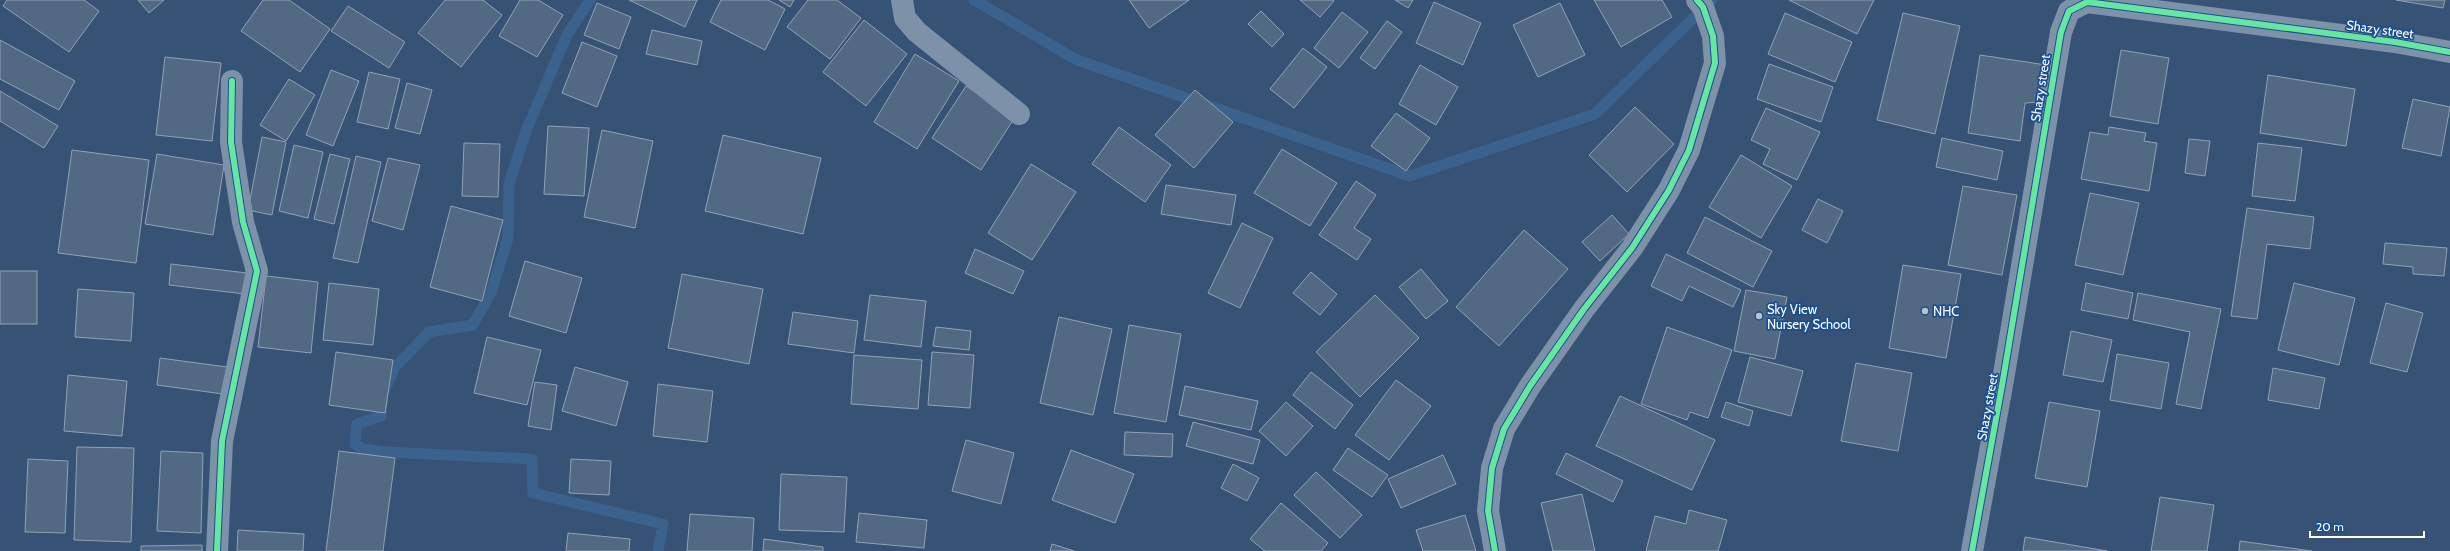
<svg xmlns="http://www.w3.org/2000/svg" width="2450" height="551" font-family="Cabin,sans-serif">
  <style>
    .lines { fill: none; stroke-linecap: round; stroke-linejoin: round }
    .stream { stroke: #3b618d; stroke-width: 11 }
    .building { fill: #526984; stroke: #92a2b6 }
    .minor { stroke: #7d92a8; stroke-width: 22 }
    .cycleway-casing { stroke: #1b4f8f; stroke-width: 8 }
    .cycleway { stroke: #66e7a1; stroke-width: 6 }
    .poi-dot { fill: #b9c2ce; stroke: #1b4f8f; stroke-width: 1.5 }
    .labels { text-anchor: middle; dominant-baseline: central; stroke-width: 3.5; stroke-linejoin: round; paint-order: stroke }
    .street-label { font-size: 13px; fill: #fff; stroke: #1b4f8f }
    .poi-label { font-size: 13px; fill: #fff; stroke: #1b4f8f; text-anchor: start }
  </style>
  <rect width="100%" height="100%" fill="#365274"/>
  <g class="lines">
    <g class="stream">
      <polyline points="590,0 567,35 526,131 509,184 508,239 491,292 473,325 429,332 395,367 383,394 381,416 357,424 355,444 363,449 386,452 532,459 533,493 663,524 658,551"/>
      <polyline points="974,0 1077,60 1410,176 1595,114 1712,0"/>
    </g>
  </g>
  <g class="building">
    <polygon points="7,0 84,0 99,11 69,52 3,6"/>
    <polygon points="138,0 164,0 149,13"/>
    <polygon points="263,0 289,0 330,29 300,72 241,31"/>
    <polygon points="445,0 483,0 502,15 461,67 418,33"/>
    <polygon points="520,0 538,0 563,15 537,57 499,36"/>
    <polygon points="629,0 697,0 685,27"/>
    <polygon points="721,0 768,0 785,9 765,50 710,22"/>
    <polygon points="779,0 794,0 790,7"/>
    <polygon points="808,0 837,0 861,18 830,59 787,27"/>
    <polygon points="1129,0 1189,0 1149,28"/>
    <polygon points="1300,0 1333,0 1334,1 1320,17"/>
    <polygon points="1395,0 1413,0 1408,8"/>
    <polygon points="1594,0 1662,0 1672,17 1621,47"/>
    <polygon points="1789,0 1874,0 1857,34"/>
    <polygon points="2396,0 2445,0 2443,8"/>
    <polygon points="1434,2 1481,23 1463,65 1416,43"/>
    <polygon points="597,3 631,17 619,49 584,35"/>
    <polygon points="1560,3 1585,55 1538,77 1513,25"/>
    <polygon points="348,6 405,42 389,68 331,31"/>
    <polygon points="1261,11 1284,34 1272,47 1248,24"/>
    <polygon points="1342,12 1368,32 1339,68 1314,48"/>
    <polygon points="1785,13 1852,42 1835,82 1768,54"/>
    <polygon points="1903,13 1960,26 1935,134 1877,120"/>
    <polygon points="864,20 907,54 866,106 823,72"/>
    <polygon points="1387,21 1402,32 1375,69 1360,58"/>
    <polygon points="652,30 702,41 697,65 646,54"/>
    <polygon points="0,40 75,81 59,110 0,79"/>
    <polygon points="582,42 617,56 597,107 562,93"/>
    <polygon points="1303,48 1327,67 1294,108 1270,89"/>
    <polygon points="2121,50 2169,58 2158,124 2110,116"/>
    <polygon points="915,54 959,81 917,149 874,122"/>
    <polygon points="1980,55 2046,65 2041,102 2025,103 2020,141 1968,133"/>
    <polygon points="165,57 221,63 212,141 156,135"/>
    <polygon points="1769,64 1833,87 1821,122 1757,99"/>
    <polygon points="1420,65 1458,87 1436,125 1399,104"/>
    <polygon points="331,70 359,81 333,146 306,135"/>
    <polygon points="369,72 400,79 388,129 357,122"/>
    <polygon points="2268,75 2355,89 2346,146 2260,133"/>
    <polygon points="289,79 315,95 286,141 260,125"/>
    <polygon points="407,83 432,90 420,134 395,128"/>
    <polygon points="966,86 1015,117 981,170 932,138"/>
    <polygon points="1195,90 1233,122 1194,168 1155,135"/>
    <polygon points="0,91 58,126 44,148 0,121"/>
    <polygon points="2413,99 2450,107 2441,156 2402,148"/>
    <polygon points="1635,107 1674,144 1627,192 1589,155"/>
    <polygon points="1766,108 1820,132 1797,180 1763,164 1770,149 1751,140"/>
    <polygon points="1396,113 1430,138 1406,171 1371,146"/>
    <polygon points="548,126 589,128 584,196 544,194"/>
    <polygon points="1119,127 1171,165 1145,202 1092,164"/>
    <polygon points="2109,127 2146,133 2144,141 2157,143 2149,191 2081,179 2090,132 2108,135"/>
    <polygon points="602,130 653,141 635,228 584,217"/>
    <polygon points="723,135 821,158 803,234 705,211"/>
    <polygon points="262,137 286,142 272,215 248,210"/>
    <polygon points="1942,138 2003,151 1997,180 1936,167"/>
    <polygon points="2189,139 2210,141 2205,176 2185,173"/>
    <polygon points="464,143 500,144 498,197 462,196"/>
    <polygon points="2258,143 2302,148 2295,201 2252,196"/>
    <polygon points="294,145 323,152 308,218 279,211"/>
    <polygon points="1282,149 1337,183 1310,226 1254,193"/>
    <polygon points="72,150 149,160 136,263 58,253"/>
    <polygon points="157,154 224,165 213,235 145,224"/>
    <polygon points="330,154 350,159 334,224 314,219"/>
    <polygon points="1741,155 1792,186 1761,238 1709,207"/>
    <polygon points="356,156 381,162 358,263 333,258"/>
    <polygon points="388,158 420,165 403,230 372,221"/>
    <polygon points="1031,164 1076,192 1032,260 988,233"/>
    <polygon points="1356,181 1376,195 1354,228 1371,239 1357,260 1319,235"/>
    <polygon points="1166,185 1236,195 1231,225 1161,214"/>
    <polygon points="1963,186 2017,195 2002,275 1948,265"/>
    <polygon points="2090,193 2139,203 2123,275 2075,265"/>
    <polygon points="1818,199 1843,211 1827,243 1802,230"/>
    <polygon points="451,206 503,220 482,301 430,287"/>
    <polygon points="2247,208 2314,217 2310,249 2267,244 2257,319 2231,316"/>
    <polygon points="1612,215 1629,234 1600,261 1582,242"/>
    <polygon points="1705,217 1772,251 1753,287 1687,253"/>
    <polygon points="1242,223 1273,238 1240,308 1208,293"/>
    <polygon points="1524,230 1568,269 1499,346 1456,307"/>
    <polygon points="2385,243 2447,248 2444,276 2413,274 2413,267 2383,264"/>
    <polygon points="975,249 1024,271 1013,294 965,273"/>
    <polygon points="1666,254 1741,290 1733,307 1689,286 1682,301 1651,286"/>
    <polygon points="525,261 582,278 566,333 509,316"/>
    <polygon points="171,264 247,273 245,294 169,285"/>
    <polygon points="1903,265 1961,274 1946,358 1889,348"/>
    <polygon points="1421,269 1448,301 1426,319 1399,287"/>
    <rect x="0" y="271" width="37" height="53"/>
    <polygon points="1311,272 1337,294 1320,315 1293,293"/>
    <polygon points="682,274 763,289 749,364 668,348"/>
    <polygon points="266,276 318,282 311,353 258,347"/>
    <polygon points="329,283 379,289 373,345 323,340"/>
    <polygon points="2086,283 2133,293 2128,319 2081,310"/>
    <polygon points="2294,283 2355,298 2339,365 2278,350"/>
    <polygon points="78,289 134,293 131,341 75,337"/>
    <polygon points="1746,290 1787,297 1775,359 1734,351"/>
    <polygon points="2138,293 2221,309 2201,409 2176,404 2190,332 2133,320"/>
    <polygon points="870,295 926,301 921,347 864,340"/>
    <polygon points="1375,295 1419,338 1360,397 1316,352"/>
    <polygon points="2386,303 2423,313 2407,372 2370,363"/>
    <polygon points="793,312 858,321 854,353 788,344"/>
    <polygon points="1059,317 1112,329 1093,415 1040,403"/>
    <polygon points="1129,325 1181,334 1166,422 1114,413"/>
    <polygon points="936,327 971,331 969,350 933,346"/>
    <polygon points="1667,327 1732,350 1708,418 1690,412 1687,420 1641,404"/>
    <polygon points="2071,331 2112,340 2103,382 2063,375"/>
    <polygon points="487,337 541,350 527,405 474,393"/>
    <polygon points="336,352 393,360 385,413 329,405"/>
    <polygon points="932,352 974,355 970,408 928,405"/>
    <polygon points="2117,354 2169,363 2161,409 2110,400"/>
    <polygon points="854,355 922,360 918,409 851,404"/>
    <polygon points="1750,357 1803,371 1791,416 1738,402"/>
    <polygon points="160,358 227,367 223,394 157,385"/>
    <polygon points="1856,363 1912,373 1898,451 1841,441"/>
    <polygon points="575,367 628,382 616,426 562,411"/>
    <polygon points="2273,368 2325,378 2319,409 2268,400"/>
    <polygon points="1311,372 1353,405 1335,429 1293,395"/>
    <polygon points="68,375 127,381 122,436 64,431"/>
    <polygon points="1396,380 1431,406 1389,460 1355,435"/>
    <polygon points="535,382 557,385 551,430 528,426"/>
    <polygon points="658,384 713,391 707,442 653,436"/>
    <polygon points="1185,386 1258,401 1251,430 1179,415"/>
    <polygon points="1620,396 1715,440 1692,490 1596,446"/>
    <polygon points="1286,402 1313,426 1286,456 1259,431"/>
    <polygon points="1726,402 1753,411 1749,426 1721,417"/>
    <polygon points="2049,402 2100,411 2087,487 2035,478"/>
    <polygon points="1193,422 1260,440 1253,464 1186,446"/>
    <polygon points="1125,432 1173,434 1172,457 1124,455"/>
    <polygon points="966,440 1014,453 1001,504 952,491"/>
    <polygon points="77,447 134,448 131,542 74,540"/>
    <polygon points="1348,448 1388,475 1372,497 1333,470"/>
    <polygon points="1071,450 1134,474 1115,523 1052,500"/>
    <polygon points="161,451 203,453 201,533 157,531"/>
    <polygon points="339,451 395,458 383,551 326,551"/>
    <polygon points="1566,453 1623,481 1613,502 1556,474"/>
    <polygon points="1443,455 1456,484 1401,508 1388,479"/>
    <polygon points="28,459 68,461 65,533 25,532"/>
    <polygon points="571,459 611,461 609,495 569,493"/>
    <polygon points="1233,464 1259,478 1247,501 1221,488"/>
    <polygon points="1316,472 1362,515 1340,538 1294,495"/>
    <polygon points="781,474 847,477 844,532 779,530"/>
    <polygon points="1582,494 1595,551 1553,551 1541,503"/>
    <polygon points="2160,497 2214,505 2207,551 2151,551"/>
    <polygon points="1281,503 1328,543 1321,551 1265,551 1250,539"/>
    <polygon points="1689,510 1727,520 1718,551 1646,551 1655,516 1686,524"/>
    <polygon points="859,513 927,520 924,548 856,542"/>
    <polygon points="690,514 754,518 752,551 687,551"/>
    <polygon points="1465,515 1476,551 1423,551 1416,530"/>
    <polygon points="238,530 304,534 303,551 237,551"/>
    <polygon points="568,533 630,539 629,551 566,551"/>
    <polygon points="2025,537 2107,551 2023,551"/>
    <polygon points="764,539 823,547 823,551 763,551"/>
    <polygon points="2240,541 2312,551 2239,551"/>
    <polygon points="1052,544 1074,551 1050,551"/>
    <polygon points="202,545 202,551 141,551 141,546"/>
  </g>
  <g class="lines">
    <g class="minor">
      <polyline points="902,0 905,18 917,32 1019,114"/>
      <polyline points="217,551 222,441 257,271 243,222 231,142 232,81"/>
      <polyline points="1495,551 1488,511 1492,468 1504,429 1530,386 1584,309 1632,248 1669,190 1689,150 1715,63 1713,36 1703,7 1697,0"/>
      <polyline points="1972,551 2003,380 2061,32 2069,11 2087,2 2395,42 2450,52"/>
    </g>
    <g class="cycleway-casing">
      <g id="cycleway">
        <polyline points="217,551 222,441 257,271 243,222 231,142 232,81"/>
        <polyline points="1495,551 1488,511 1492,468 1504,429 1530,386 1584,309 1632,248 1669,190 1689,150 1715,63 1713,36 1703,7 1697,0"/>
        <polyline points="1972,551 2003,380 2061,32 2069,11 2087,2 2395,42 2450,52"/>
      </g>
    </g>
    <use href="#cycleway" class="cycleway"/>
  </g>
  <g class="poi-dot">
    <circle cx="1925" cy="311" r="4"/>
    <circle cx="1759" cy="316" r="4"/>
  </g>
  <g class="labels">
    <g class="street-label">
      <text transform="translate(2380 29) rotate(8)">Shazy street</text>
      <text transform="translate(2040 88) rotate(-81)">Shazy street</text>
      <text transform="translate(1987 407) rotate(-80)">Shazy street</text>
    </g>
    <g class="poi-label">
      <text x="1767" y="309">Sky View<tspan x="1767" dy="15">Nursery School</tspan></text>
      <text x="1933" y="311">NHC</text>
    </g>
  </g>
  <path d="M2310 531v6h114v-6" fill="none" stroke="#ffffff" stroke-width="2"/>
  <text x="2316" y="531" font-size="12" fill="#ffffff" stroke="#1b4f8f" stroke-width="3" paint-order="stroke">20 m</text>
</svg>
